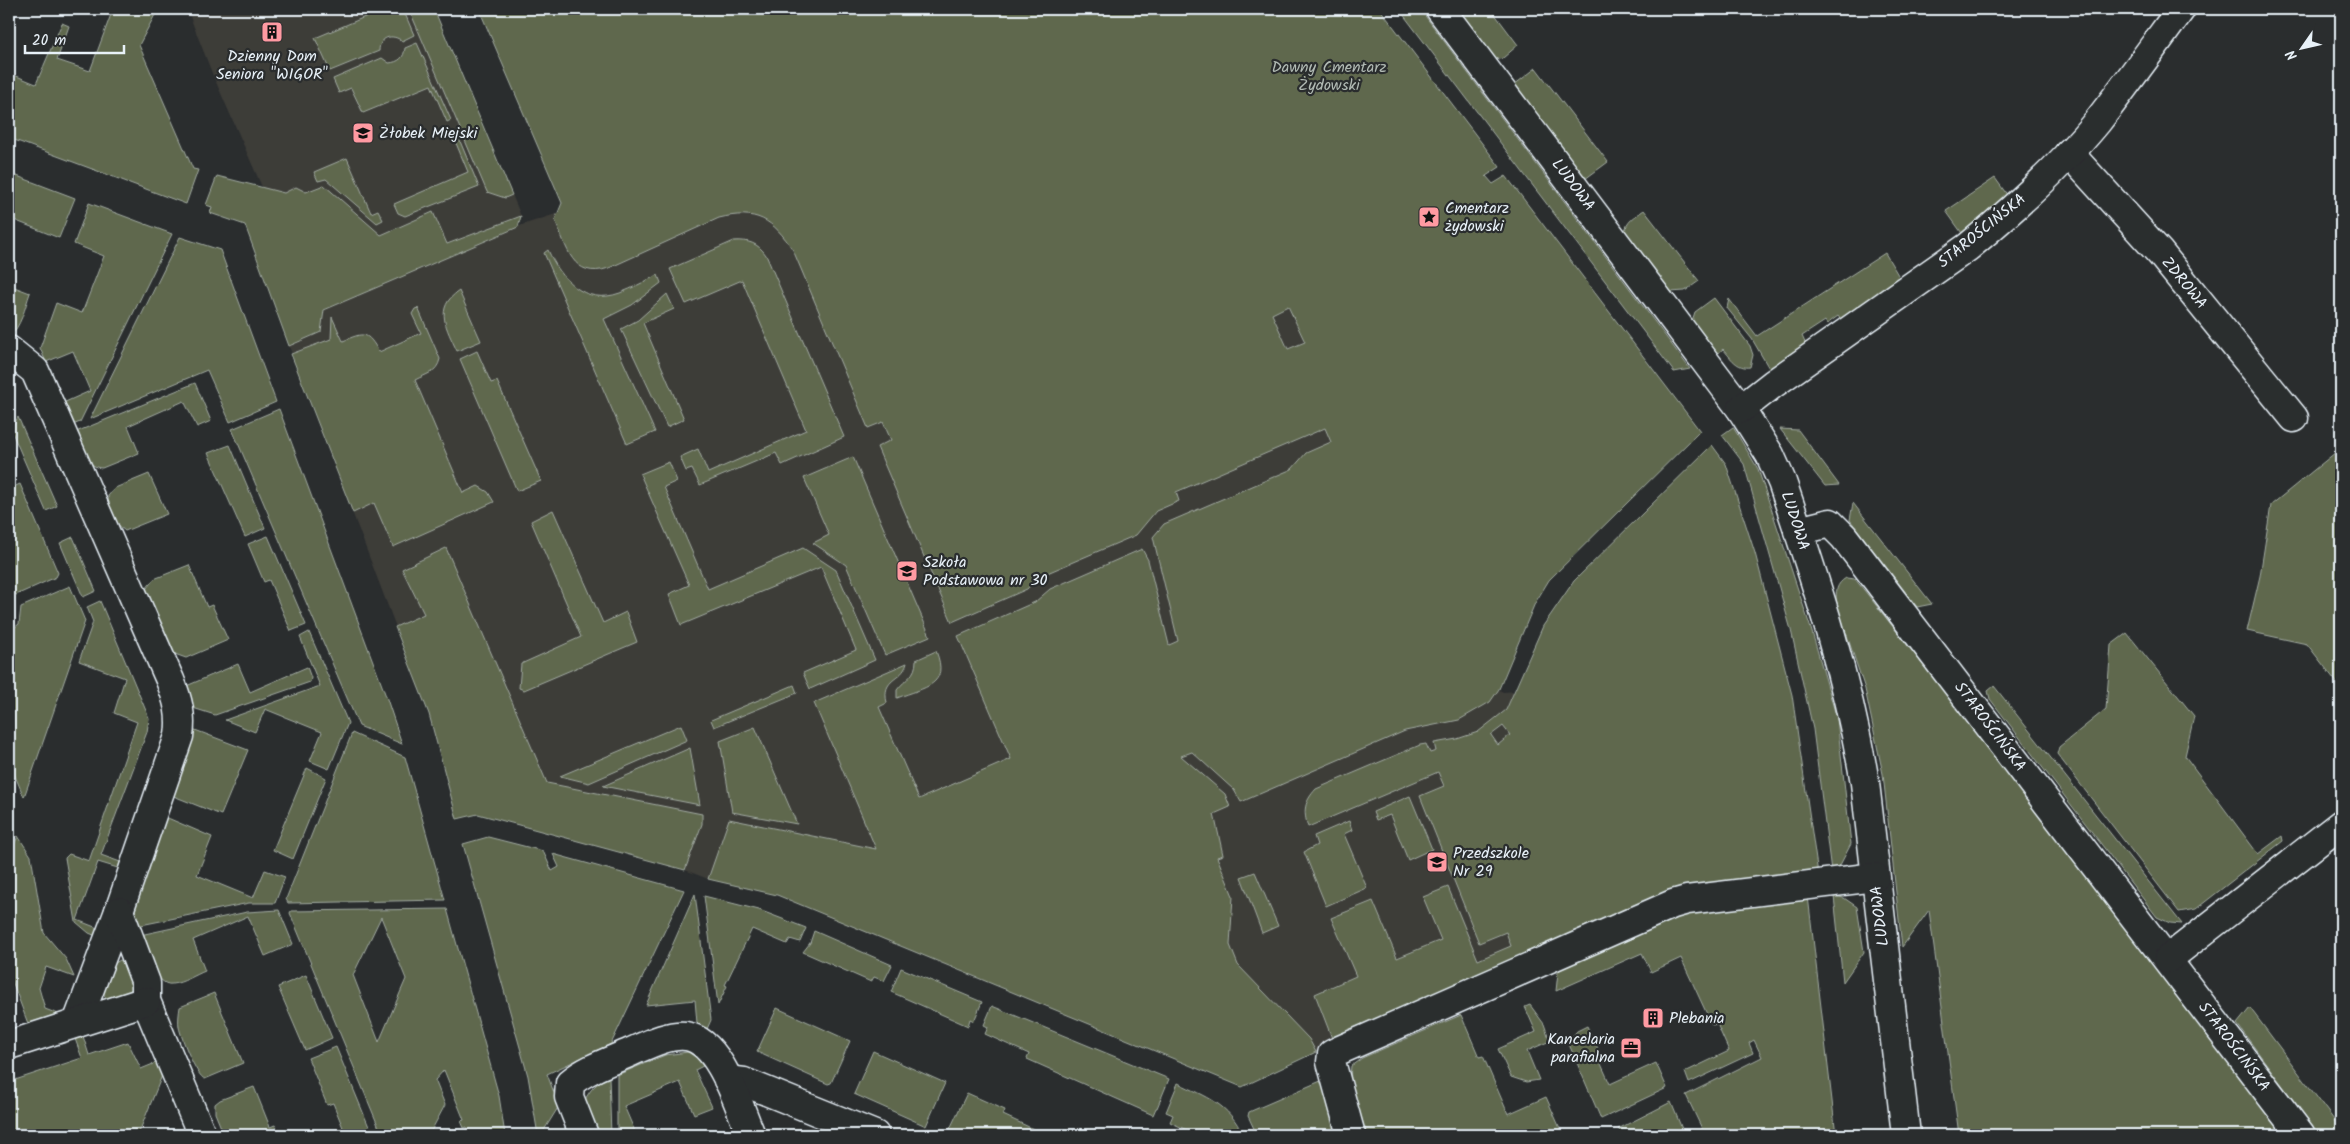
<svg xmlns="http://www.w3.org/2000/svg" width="2350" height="1144" font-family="Kalam,sans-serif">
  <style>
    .built { fill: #3d3c38 }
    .green { fill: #5e674e; stroke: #a3aca3; fill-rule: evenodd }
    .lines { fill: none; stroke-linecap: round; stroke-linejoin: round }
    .street-casing { stroke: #e8f1f8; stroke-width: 31 }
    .street { stroke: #2a2d2e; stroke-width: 28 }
    .labels { text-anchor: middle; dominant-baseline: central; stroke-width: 4.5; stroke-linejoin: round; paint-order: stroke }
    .poi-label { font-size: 16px; fill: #e8f1f8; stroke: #2a2d2e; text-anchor: start }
    .park-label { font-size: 16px; fill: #b1bab4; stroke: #2a2d2e }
    .street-label { font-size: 16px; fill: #e8f1f8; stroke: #2a2d2e }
  </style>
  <rect width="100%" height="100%" fill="#2a2d2e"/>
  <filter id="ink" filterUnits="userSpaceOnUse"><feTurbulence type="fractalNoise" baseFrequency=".02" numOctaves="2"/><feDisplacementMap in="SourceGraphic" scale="10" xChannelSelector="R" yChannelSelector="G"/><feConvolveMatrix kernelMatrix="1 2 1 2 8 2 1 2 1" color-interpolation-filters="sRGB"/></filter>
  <g filter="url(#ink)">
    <polygon class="built" points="187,9 434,9 521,216 519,226 571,209 776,175 1225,260 1291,229 1489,683 1503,692 1520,691 1582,925 1333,1041 1311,1055 894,944 777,895 708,879 685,870 478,814 457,819 429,714 289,346 321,332 324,310 428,265 273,212 212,73"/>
    <g class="green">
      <polygon points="113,9 158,9 139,45 193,169 198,170 186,204 9,138 9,73 36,84 62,23 69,26 57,60 90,71"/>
      <path d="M384 9H403L414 35 402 41C392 33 379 37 379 51L330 71 315 38Z"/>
      <polygon points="409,9 434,9 512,195 505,198 487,192"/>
      <path d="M479 9H1380L1500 167 1486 176 1493 184 1506 176 1700 431 1549 580 1535 603 1499 689 1490 702 1459 720 1405 731 1241 802 1234 790 1192 752 1181 756 1225 794 1230 807 1214 814 1223 855 1217 857 1233 896 1230 945 1238 965 1309 1039 1316 1052 1242 1087 777 895 708 879 729 819 876 849 814 703 907 663C902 682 881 677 887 703L879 707 919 799 1011 759 958 636 1035 602 1050 589 1142 549 1148 560 1169 645 1178 641 1153 537 1164 524 1292 469 1306 453 1331 442 1325 428 1176 492 1179 501 1156 511 1136 535 1038 577 1027 589 952 622 877 447 891 440 883 422 868 428 793 250C773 219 756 209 719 218L609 268C572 280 567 247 555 220L562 203ZM1288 306 1305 342 1288 349 1272 314Z"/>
      <polygon points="1399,9 1420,9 1690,369 1674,372"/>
      <polygon points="1456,9 1491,9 1518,45 1503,58 1495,60"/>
      <path d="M417 43 451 120 447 122 431 85 363 113 351 88 339 93 333 79 382 58 389 63C399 62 404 58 405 48Z"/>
      <polygon points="1536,68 1608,162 1585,179 1514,85"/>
      <polygon points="457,134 479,187 405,216 398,213 394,204 468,172 453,136"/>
      <polygon points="347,158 371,213 378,210 383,220 377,223 326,179 318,181 314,172"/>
      <polygon points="9,173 75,198 59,238 9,218"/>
      <polygon points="217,176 284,193 296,187 306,192 324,185 381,235 433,212 447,244 521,216 518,227 324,310 321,332 289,346 245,225 210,213 212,207 206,205"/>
      <polygon points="1995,178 2008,196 1964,236 1946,211"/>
      <polygon points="89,203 172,234 80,422 73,425 63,403 90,391 73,351 46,362 40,348 56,303 82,313 104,256 74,244"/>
      <path d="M1644 210 1699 281 1685 291 1670 292 1625 233C1625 222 1636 216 1644 210Z"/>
      <polygon points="180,237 220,250 276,402 230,422 207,370 90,419"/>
      <path d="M734 241C748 240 758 243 766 255L844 437 782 465 776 453 700 485 692 469 686 471 680 457 698 449 708 473 806 430 742 280 686 304 670 269Z"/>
      <path d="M548 250C561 279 584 306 620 293 633 288 645 281 658 275L661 283 632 305 604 319 655 432 627 444 544 253Z"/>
      <polygon points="1885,253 1901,280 1842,321 1838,316 1827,324 1825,321 1802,336 1807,347 1770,370 1752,339 1727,308 1729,299 1757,336"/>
      <path d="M9 285 30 293C25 307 21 328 9 336Z"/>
      <path d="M459 291 481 341 457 351C447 329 433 308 459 291Z"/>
      <polygon points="667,294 674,309 643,323 684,419 667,427 621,329 638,320"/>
      <path d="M1714 298 1750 346 1753 355 1750 367C1737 369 1731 358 1723 349L1717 354 1692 321 1695 312Z"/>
      <path d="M418 308 440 359C437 373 426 374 415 380L463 493 478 486 488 492 494 502 393 547 374 503 353 513 291 354 331 339 332 317 343 341C364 332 367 331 379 352L421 333 412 314 415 309Z"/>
      <polygon points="477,351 491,383 497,381 541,481 517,491 460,359"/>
      <path d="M195 383 211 421 197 427 184 401 128 426 139 453 102 468C86 468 81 444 76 432Z"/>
      <polygon points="279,409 387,699 402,744 359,726 232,429"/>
      <polygon points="18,417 57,506 46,511 11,430"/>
      <polygon points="1733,427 1758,469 1769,502 1812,632 1837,719 1851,844 1840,865 1831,871 1813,729 1791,630 1744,464 1722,435"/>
      <polygon points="1780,429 1798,430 1839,485 1825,486"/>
      <polygon points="230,445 265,528 245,537 208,453"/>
      <path d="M1712 445 1726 464 1755 553 1792 695 1818 874 1710 887 1333 1041 1315 994 1356 976 1331 918 1373 901 1397 958 1441 940 1423 897 1448 887 1478 960 1511 946 1506 932 1479 943 1420 796 1444 786 1438 772 1308 827C1303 811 1304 802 1316 789L1420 745 1426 744 1430 753 1436 751 1434 743 1457 739 1478 732 1506 710 1543 626 1574 581ZM1503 726 1510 735 1498 745 1491 735Z"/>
      <polygon points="2341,448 2341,688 2307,644 2247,631 2260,576 2271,505"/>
      <polygon points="853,457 930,636 885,655 846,565 813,543 829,535 804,478"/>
      <polygon points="669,462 677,481 664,487 708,589 803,548 836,570 875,660 810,689 803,673 856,650 821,567 681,625 669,594 689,585 640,474"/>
      <path d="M149 474 167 514 125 531C116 525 108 507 108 496L115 488Z"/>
      <polygon points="20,484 58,573 56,577 16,595 9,588 9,489"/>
      <polygon points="1853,503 1932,604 1917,607 1850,520"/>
      <polygon points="553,510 603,623 626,612 637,642 524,690 519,688 521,664 581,637 531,521"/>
      <polygon points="268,536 306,625 291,631 269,580 264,582 248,544"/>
      <polygon points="73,537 96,591 83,597 60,543"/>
      <polygon points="446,548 547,783 702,814 702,824 685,870 478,814 457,819 429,714 395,627 424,614 402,569"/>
      <polygon points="189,565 207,607 212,605 228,640 186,658 172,653 146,596 146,589 154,579"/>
      <path d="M1846 578 1855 579 1868 595 2118 913 2283 1135H1959L1929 910 1902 947 1883 774 1865 689 1836 603C1836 591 1836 584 1846 578Z"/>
      <polygon points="70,586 85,621 24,797 9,762 9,632 19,624 21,607"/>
      <polygon points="100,601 149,718 147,732 101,855 123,863 121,869 98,862 77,920 100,929 96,936 89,933 76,922 65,858 69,854 89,861 137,722 114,713 125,678 79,661 93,622 87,607"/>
      <polygon points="309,632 348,723 329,769 310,761 322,732 265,709 255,732 225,720 320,686 300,637"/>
      <polygon points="2127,633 2194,716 2185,756 2258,854 2282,836 2283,841 2196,909 2179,912 2057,754 2059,747 2106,709 2111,645"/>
      <path d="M936 651C950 686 925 687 897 698V690C906 678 916 676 916 660Z"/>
      <polygon points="238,664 250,692 307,667 311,678 310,682 215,715 193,708 184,687"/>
      <polygon points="794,685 797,693 714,727 711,720"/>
      <polygon points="1994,686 2182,924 2170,923 2157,917 1990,699 1988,691"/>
      <polygon points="681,725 687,740 589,783 560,776"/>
      <polygon points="755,727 797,824 732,812 720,741"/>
      <polygon points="195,730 248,750 221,815 171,795"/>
      <polygon points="352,733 405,757 445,900 288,903 286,899"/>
      <polygon points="690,748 700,805 603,786"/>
      <polygon points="307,768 326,778 293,859 273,850"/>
      <polygon points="1410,796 1432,849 1408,860 1390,815 1376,820 1373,812"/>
      <polygon points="163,816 212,837 197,875 253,898 265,870 285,877 275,903 249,903 136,926 130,911"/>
      <polygon points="1349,821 1352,830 1344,834 1367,888 1326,906 1304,852 1317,845 1314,836"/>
      <polygon points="18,836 31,856 44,933 66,959 74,977 46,967 39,988 45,1009 61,1015 30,1029 11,978 9,978 9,856"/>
      <polygon points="488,837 543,851 552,871 559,867 553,854 684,890 611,1044 547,1074 559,1106 541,1135 538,1135 528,1076 463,844"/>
      <polygon points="1255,872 1278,926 1262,933 1241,877"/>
      <polygon points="695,894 711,1020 707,1029 697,1023 695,1000 646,1005"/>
      <polygon points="704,896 759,910 806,928 800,942 790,939 787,944 752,929 725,985 727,986 718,1005"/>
      <polygon points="1808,896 1836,1135 1705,1135 1686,1095 1762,1057 1754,1040 1749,1043 1753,1053 1689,1083 1685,1072 1729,1051 1717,1024 1712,1025 1681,958 1651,972 1642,953 1556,991 1558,972 1564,966 1681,911"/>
      <polygon points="1834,896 1844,898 1857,907 1864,952 1843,982"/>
      <path d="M447 909 499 1096 505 1135H470L467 1127 464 1128 461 1121 464 1120 444 1070 435 1080 445 1105 429 1135H382L290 913 291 911ZM381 917 406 979 379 1042 353 975Z"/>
      <path d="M279 910 293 944 265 956 248 916 193 940 205 971C195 975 183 983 172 984 155 987 146 948 140 935L247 912Z"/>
      <polygon points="814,931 892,965 884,981 874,977 871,982 803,952 810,943"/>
      <polygon points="120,960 124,962 135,986 133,991 107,1000 101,990 112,965"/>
      <polygon points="901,968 982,1002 974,1021 970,1019 968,1026 891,992"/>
      <polygon points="306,975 332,1038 305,1050 278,987"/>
      <path d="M214 993 243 1063 205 1079C196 1076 181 1037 179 1027 178 1021 179 1013 180 1007Z"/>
      <polygon points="1530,1005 1544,1024 1550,1041 1527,1051 1539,1080 1526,1082 1511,1077 1498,1049 1536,1032 1525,1007"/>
      <polygon points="992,1006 1169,1079 1157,1108 1156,1108 1153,1115 1027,1059 1029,1054 985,1034 988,1027 984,1025"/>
      <polygon points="777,1008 850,1041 831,1083 828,1084 757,1052"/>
      <polygon points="2250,1008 2340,1128 2333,1135 2319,1135 2237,1024"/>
      <path d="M1461 1015 1479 1057 1483 1056 1508 1114 1546 1097 1563 1135H1367C1361 1114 1348 1087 1351 1066L1362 1058Z"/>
      <polygon points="1587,1026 1600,1053 1597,1055 1610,1084 1656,1063 1667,1088 1601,1119 1568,1042 1577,1031"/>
      <polygon points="82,1033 89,1055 128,1042 141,1069 158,1062 163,1073 138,1135 9,1135 9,1082 82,1058 74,1036"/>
      <polygon points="336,1047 372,1134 346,1135 333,1103 327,1105 308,1058"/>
      <polygon points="873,1051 945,1083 926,1126 854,1094"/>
      <polygon points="688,1052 697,1058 703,1066 695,1070 712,1107 694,1114 680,1082 624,1106 636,1134 617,1135 617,1075 665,1055"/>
      <path d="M609 1077 611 1135H594L584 1102C590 1089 596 1083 609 1077Z"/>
      <polygon points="1323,1080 1338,1135 1257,1135 1248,1116 1249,1112"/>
      <path d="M1178 1083C1207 1097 1229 1104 1243 1135H1197L1170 1122 1173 1115 1166 1112Z"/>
      <polygon points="254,1087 270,1127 275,1125 280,1135 224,1135 215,1113 215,1104 220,1100"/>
      <polygon points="967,1093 1005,1110 1003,1115 1044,1134 1043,1135 947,1135"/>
      <polygon points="1671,1102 1684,1134 1624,1135 1618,1129"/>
    </g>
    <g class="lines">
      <g class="street-casing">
        <g id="street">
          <path d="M1440 9 1741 409 1770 455 1782 482C1816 581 1848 680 1865 783L1906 1135"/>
          <polyline points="2069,153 2160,253 2294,418"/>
          <path d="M9 350 35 371 170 680C178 700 182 715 179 736L119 911 77 1023"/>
          <path d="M1741 409 1773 384 1968 247C2014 209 2059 168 2097 122 2126 85 2153 47 2181 9"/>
          <polyline points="1798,531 1830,523 1844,537 2301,1135"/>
          <polyline points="119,911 146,983 146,1001 202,1135"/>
          <polyline points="2168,959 2341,824"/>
          <polyline points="9,1045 146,1001"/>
          <polyline points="728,1080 744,1082 875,1135"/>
          <path d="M584 1135 569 1097 570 1083C588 1068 611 1061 631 1052 647 1045 668 1034 686 1036 721 1041 739 1108 751 1135"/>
          <polyline points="1351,1135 1331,1062 1332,1054 1340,1050 1673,904 1687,900 1875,877"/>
        </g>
      </g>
      <use href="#street" class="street"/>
    </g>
  </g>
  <defs>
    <g id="building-square" transform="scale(1.125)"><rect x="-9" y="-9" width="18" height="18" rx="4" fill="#ff9aa2" stroke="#2a2d2e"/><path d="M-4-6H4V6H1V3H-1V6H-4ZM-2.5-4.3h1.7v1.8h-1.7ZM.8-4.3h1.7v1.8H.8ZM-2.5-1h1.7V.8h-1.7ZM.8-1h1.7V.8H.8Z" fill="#111"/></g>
    <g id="school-square" transform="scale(1.125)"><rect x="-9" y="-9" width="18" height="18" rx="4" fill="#ff9aa2" stroke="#2a2d2e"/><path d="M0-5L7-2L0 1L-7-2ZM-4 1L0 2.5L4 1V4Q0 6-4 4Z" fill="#111"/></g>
    <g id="sight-square" transform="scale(1.125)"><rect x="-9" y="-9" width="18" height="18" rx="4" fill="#ff9aa2" stroke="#2a2d2e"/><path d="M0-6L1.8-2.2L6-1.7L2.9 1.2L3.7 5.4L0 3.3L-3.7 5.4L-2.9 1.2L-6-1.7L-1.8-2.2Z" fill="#111"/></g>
    <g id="office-square" transform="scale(1.125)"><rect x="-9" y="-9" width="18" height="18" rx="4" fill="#ff9aa2" stroke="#2a2d2e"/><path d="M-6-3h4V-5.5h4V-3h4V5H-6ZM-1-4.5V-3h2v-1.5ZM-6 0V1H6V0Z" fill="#111"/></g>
  </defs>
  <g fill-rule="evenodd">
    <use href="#building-square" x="272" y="32"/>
    <use href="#school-square" x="363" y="133"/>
    <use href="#sight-square" x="1429" y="217"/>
    <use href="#school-square" x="907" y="571"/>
    <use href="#school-square" x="1437" y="862"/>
    <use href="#building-square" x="1653" y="1018"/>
    <use href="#office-square" x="1631" y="1048"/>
  </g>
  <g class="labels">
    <g class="poi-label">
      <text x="272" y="56" text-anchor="middle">Dzienny Dom<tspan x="272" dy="18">Seniora "WIGOR"</tspan></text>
      <text x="379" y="133">Żłobek Miejski</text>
      <text x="1445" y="208">Cmentarz<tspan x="1445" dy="18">żydowski</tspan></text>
      <text x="923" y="562">Szkoła<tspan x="923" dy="18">Podstawowa nr 30</tspan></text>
      <text x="1453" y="853">Przedszkole<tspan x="1453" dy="18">Nr 29</tspan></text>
      <text x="1669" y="1018">Plebania</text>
      <text x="1615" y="1039" text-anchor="end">Kancelaria<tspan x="1615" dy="18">parafialna</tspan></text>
    </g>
    <g class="park-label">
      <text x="1329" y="67">Dawny Cmentarz<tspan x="1329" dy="18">Żydowski</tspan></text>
    </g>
    <g class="street-label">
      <text transform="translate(1573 185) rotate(53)">LUDOWA</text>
      <text transform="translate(1982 231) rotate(-39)">STAROŚCIŃSKA</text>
      <text transform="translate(2184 283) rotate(51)">ZDROWA</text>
      <text transform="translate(1795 521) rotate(72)">LUDOWA</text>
      <text transform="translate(1990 727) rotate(53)">STAROŚCIŃSKA</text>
      <text transform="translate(1880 916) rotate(-97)">LUDOWA</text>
      <text transform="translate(2234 1047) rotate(53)">STAROŚCIŃSKA</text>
    </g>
  </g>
  <rect width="2350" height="1144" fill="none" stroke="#2a2d2e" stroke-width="30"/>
  <rect x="15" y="15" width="2320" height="1114" fill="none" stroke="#e8f1f8" stroke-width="2" filter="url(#ink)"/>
  <g transform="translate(2302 48) rotate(236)" stroke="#2a2d2e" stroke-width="4" paint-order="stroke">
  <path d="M0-4L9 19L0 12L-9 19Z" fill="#e8f1f8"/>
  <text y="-8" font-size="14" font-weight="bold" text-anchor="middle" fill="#e8f1f8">N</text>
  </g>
  <path d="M25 45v8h99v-8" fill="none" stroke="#e8f1f8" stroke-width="2.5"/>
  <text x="32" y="45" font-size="15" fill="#e8f1f8" stroke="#2a2d2e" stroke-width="4" paint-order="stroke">20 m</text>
</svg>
